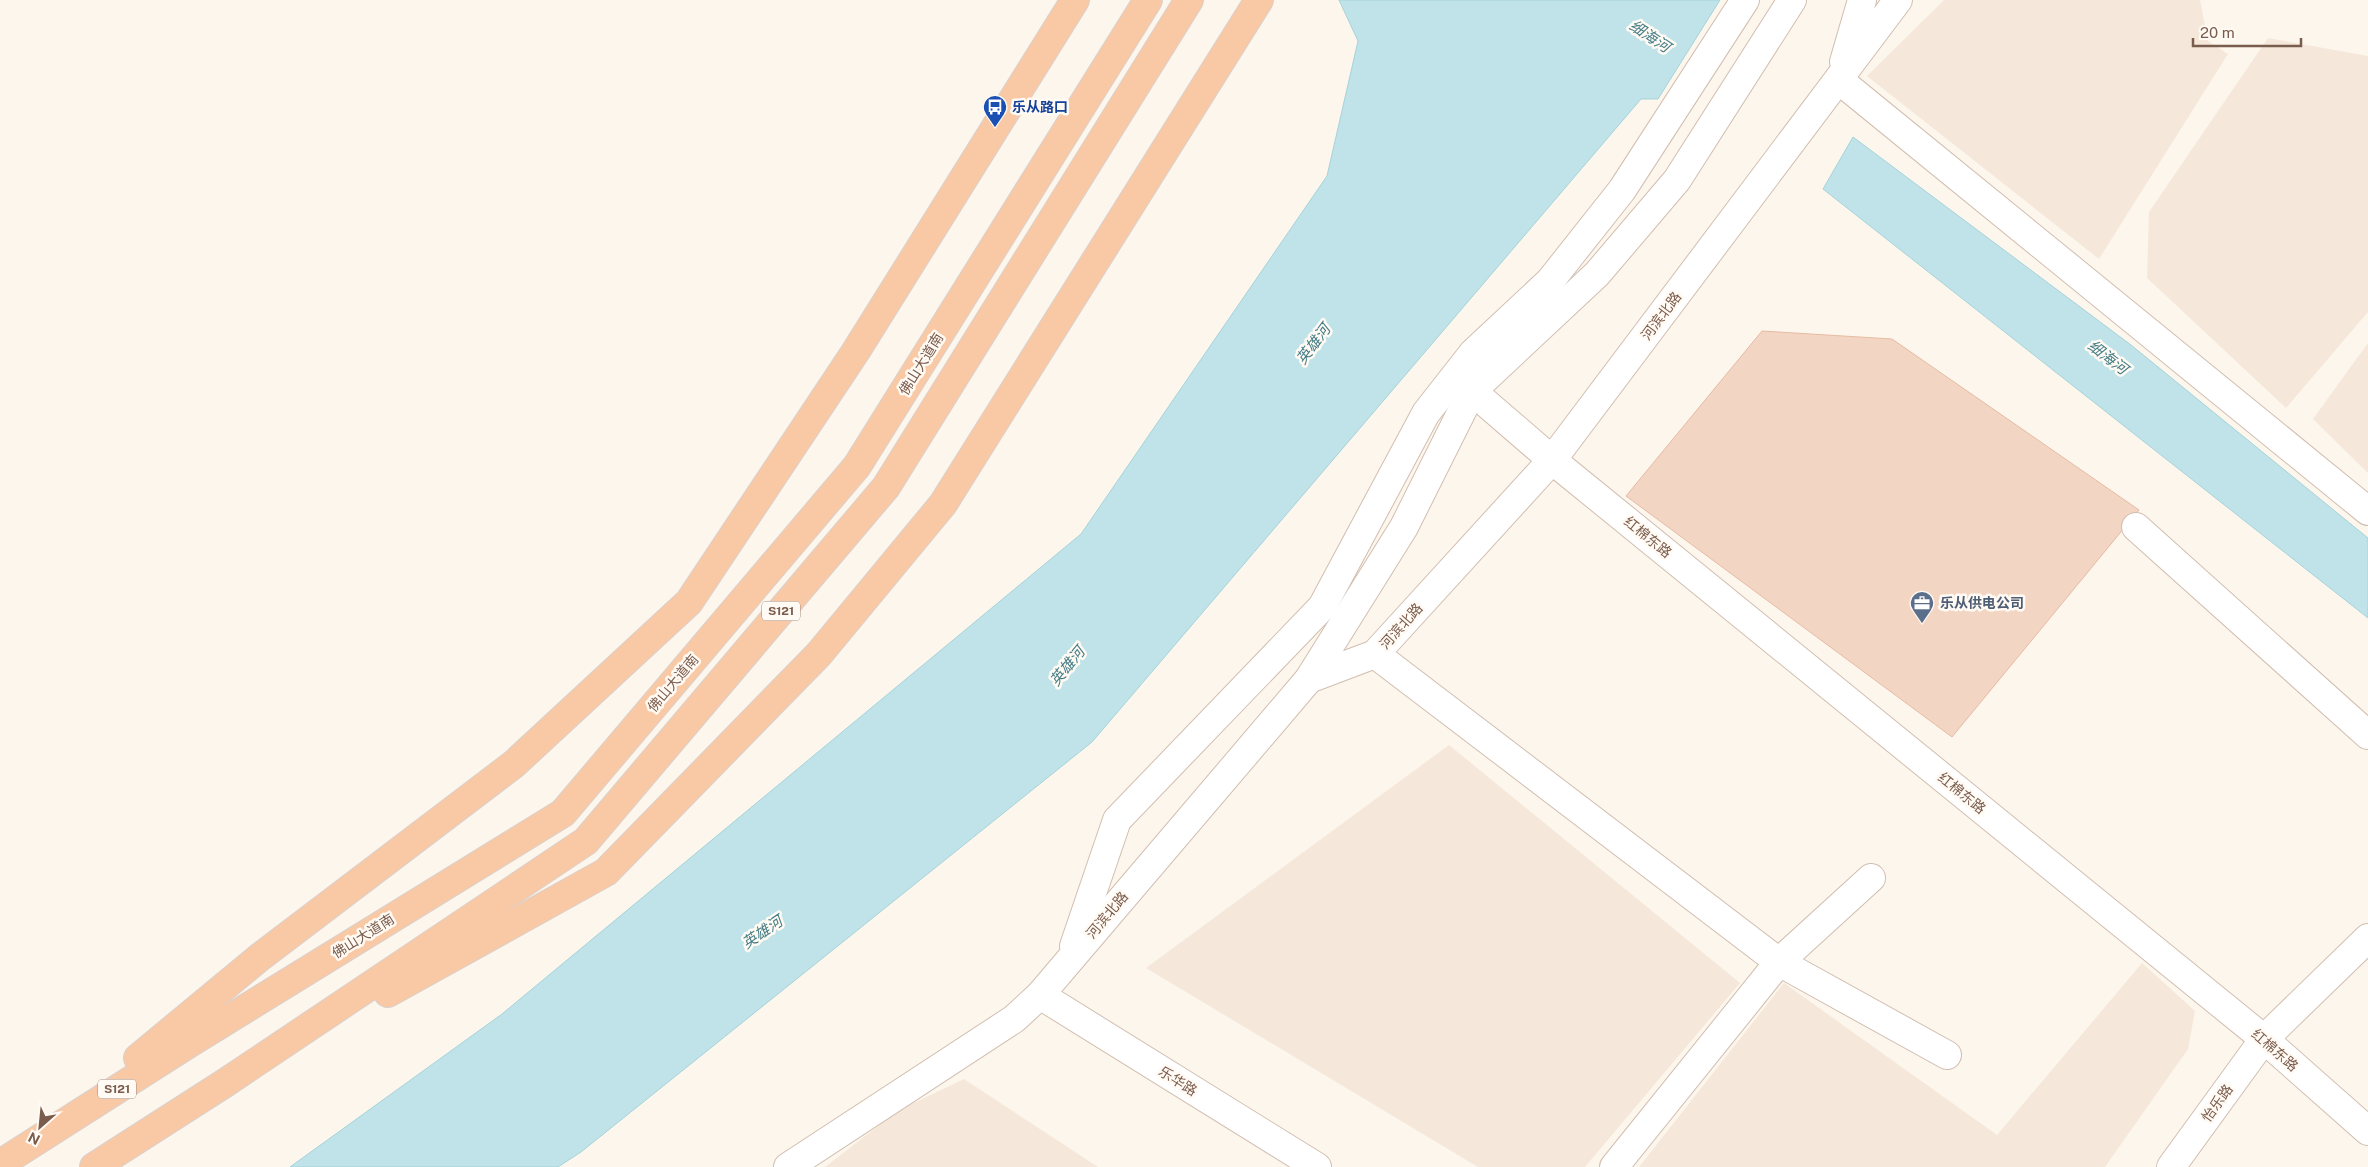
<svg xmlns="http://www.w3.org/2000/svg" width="2368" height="1167" font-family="'Public Sans','Noto Sans SC',sans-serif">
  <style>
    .residential { fill: #f5e8da }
    .water { fill: #bfe3e8; stroke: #a5d3da }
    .building { fill: #f3d5c3; stroke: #e6bba3 }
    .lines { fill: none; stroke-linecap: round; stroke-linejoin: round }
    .minor-casing { stroke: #d1beb0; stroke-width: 30 }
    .tertiary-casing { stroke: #d1beb0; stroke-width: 30 }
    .trunk-casing { stroke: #dad1cd; stroke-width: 30 }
    .minor { stroke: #fff; stroke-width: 28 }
    .tertiary { stroke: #fff; stroke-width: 28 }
    .trunk { stroke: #f9c8a4; stroke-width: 28 }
    .labels { text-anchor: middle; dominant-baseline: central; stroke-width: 5; stroke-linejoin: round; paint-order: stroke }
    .shield { fill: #fffaf3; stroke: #a28b7f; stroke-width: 1 }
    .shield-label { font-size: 12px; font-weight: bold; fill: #7a5c4d }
    .transit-label { font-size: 14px; font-weight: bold; fill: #164399; stroke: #fffaf3; text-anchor: start }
    .street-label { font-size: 14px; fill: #7a5c4d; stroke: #fffaf3 }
    .service-label { font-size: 14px; font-weight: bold; fill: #4e5e75; stroke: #fffaf3; text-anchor: start }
    .water-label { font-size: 15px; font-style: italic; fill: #437c86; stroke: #fffaf3 }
  </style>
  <rect width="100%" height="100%" fill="#fdf6ec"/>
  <g class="residential">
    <polygon points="1944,0 2200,0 2208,41 2228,54 2099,259 1867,76"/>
    <polygon points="2268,38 2368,56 2368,312 2286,408 2147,278 2149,212"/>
    <polygon points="2368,343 2368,473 2313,419"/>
    <polygon points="1449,745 1740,983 1585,1167 1478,1167 1146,968"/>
    <polygon points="2142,963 2195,1011 2188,1049 2105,1167 1639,1167 1784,983 1997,1135"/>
    <polygon points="964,1079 1098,1167 825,1167 899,1110"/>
  </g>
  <g class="water">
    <polygon points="1339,0 1720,0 1658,99 1641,99 1092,742 581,1152 558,1167 290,1167 502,1014 1081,534 1327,176 1358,41"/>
    <polygon points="1853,137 2131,345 2368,538 2368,618 1823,189"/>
  </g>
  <polygon class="building" points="1762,331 1892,339 2139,510 1952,737 1626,496"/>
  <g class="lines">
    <g class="minor-casing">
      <g id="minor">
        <polyline points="1839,80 2368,511"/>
        <polyline points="1552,460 2264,1039 2368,1131"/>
        <polyline points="2136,527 2368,735"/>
        <polyline points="1375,654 1779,962 1947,1055"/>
        <polyline points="1614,1167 1779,962 1871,878"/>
        <polyline points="2171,1167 2264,1039 2368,938"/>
      </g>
    </g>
    <g class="tertiary-casing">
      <g id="tertiary">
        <polyline points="1844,62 1862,0"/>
        <polyline points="1472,391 1552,460"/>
        <polyline points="1309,679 1404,527 1472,391 1597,274 1677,180 1792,0"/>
        <polyline points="1074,946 1117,820 1322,607 1426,413 1473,353 1550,281 1622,190 1745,0"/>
        <polyline points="1040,995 1317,1167"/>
        <polyline points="788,1167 1014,1019 1040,995 1309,679 1375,654 1552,460 1898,0"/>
      </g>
    </g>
    <g class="trunk-casing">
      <g id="trunk">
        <polyline points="388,993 606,872 819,654 943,504 1259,0"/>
        <polyline points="138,1058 260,957 514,764 689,602 856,351 1075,0"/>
        <polyline points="0,1164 188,1044 563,813 857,466 1148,0"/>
        <polyline points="94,1167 225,1083 586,841 886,487 1189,0"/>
      </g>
    </g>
    <use href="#minor" class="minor"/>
    <use href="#tertiary" class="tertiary"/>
    <use href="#trunk" class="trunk"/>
  </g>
  <defs>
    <g id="bus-pin" transform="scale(1.25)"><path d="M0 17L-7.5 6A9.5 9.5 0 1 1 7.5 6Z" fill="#1a4fb4" stroke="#fffaf3"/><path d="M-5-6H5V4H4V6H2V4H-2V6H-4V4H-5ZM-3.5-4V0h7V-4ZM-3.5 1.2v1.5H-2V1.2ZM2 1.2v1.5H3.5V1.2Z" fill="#fff"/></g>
    <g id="office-pin" transform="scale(1.25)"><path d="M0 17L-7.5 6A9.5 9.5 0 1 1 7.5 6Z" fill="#5c6f8a" stroke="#fffaf3"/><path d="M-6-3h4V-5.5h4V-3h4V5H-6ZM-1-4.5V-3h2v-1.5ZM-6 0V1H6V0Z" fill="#fff"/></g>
  </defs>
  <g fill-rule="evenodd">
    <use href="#bus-pin" x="995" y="107"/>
    <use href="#office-pin" x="1922" y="603"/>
  </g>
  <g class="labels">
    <g class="shield">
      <rect x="762" y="601.5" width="38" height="19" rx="4"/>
      <rect x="98" y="1079.5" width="38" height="19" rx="4"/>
    </g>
    <g class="shield-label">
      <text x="781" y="611">S121</text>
      <text x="117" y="1089">S121</text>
    </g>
    <g class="transit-label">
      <text x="1012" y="107">乐从路口</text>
    </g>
    <g class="street-label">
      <text transform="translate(1661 316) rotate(-53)">河滨北路</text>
      <text transform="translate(921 364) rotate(-58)">佛山大道南</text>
      <text transform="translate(1648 537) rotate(39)">红棉东路</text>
      <text transform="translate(1401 626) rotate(-48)">河滨北路</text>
      <text transform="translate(673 683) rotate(-50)">佛山大道南</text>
      <text transform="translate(1962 793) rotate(39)">红棉东路</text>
      <text transform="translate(1107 915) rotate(-50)">河滨北路</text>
      <text transform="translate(363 936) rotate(-32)">佛山大道南</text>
      <text transform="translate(2275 1050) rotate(41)">红棉东路</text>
      <text transform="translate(1178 1081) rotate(32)">乐华路</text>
      <text transform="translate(2217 1103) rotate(-54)">怡乐路</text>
    </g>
    <g class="service-label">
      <text x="1940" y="603">乐从供电公司</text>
    </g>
    <g class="water-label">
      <text transform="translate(1650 36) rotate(33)">细海河</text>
      <text transform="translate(1313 344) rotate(-53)">英雄河</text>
      <text transform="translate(2108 357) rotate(37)">细海河</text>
      <text transform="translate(1067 666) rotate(-51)">英雄河</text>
      <text transform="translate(762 932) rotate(-34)">英雄河</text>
    </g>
  </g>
  <g transform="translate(40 1127) rotate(207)" stroke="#fffaf3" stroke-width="4" paint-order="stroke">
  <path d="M0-4L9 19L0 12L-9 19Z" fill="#7a5c4d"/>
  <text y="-8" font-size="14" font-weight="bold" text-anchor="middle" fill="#7a5c4d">N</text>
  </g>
  <path d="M2193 38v8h108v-8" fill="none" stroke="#7a5c4d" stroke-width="2.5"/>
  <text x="2200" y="38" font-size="15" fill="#7a5c4d" stroke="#fffaf3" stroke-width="4" paint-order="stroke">20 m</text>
</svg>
